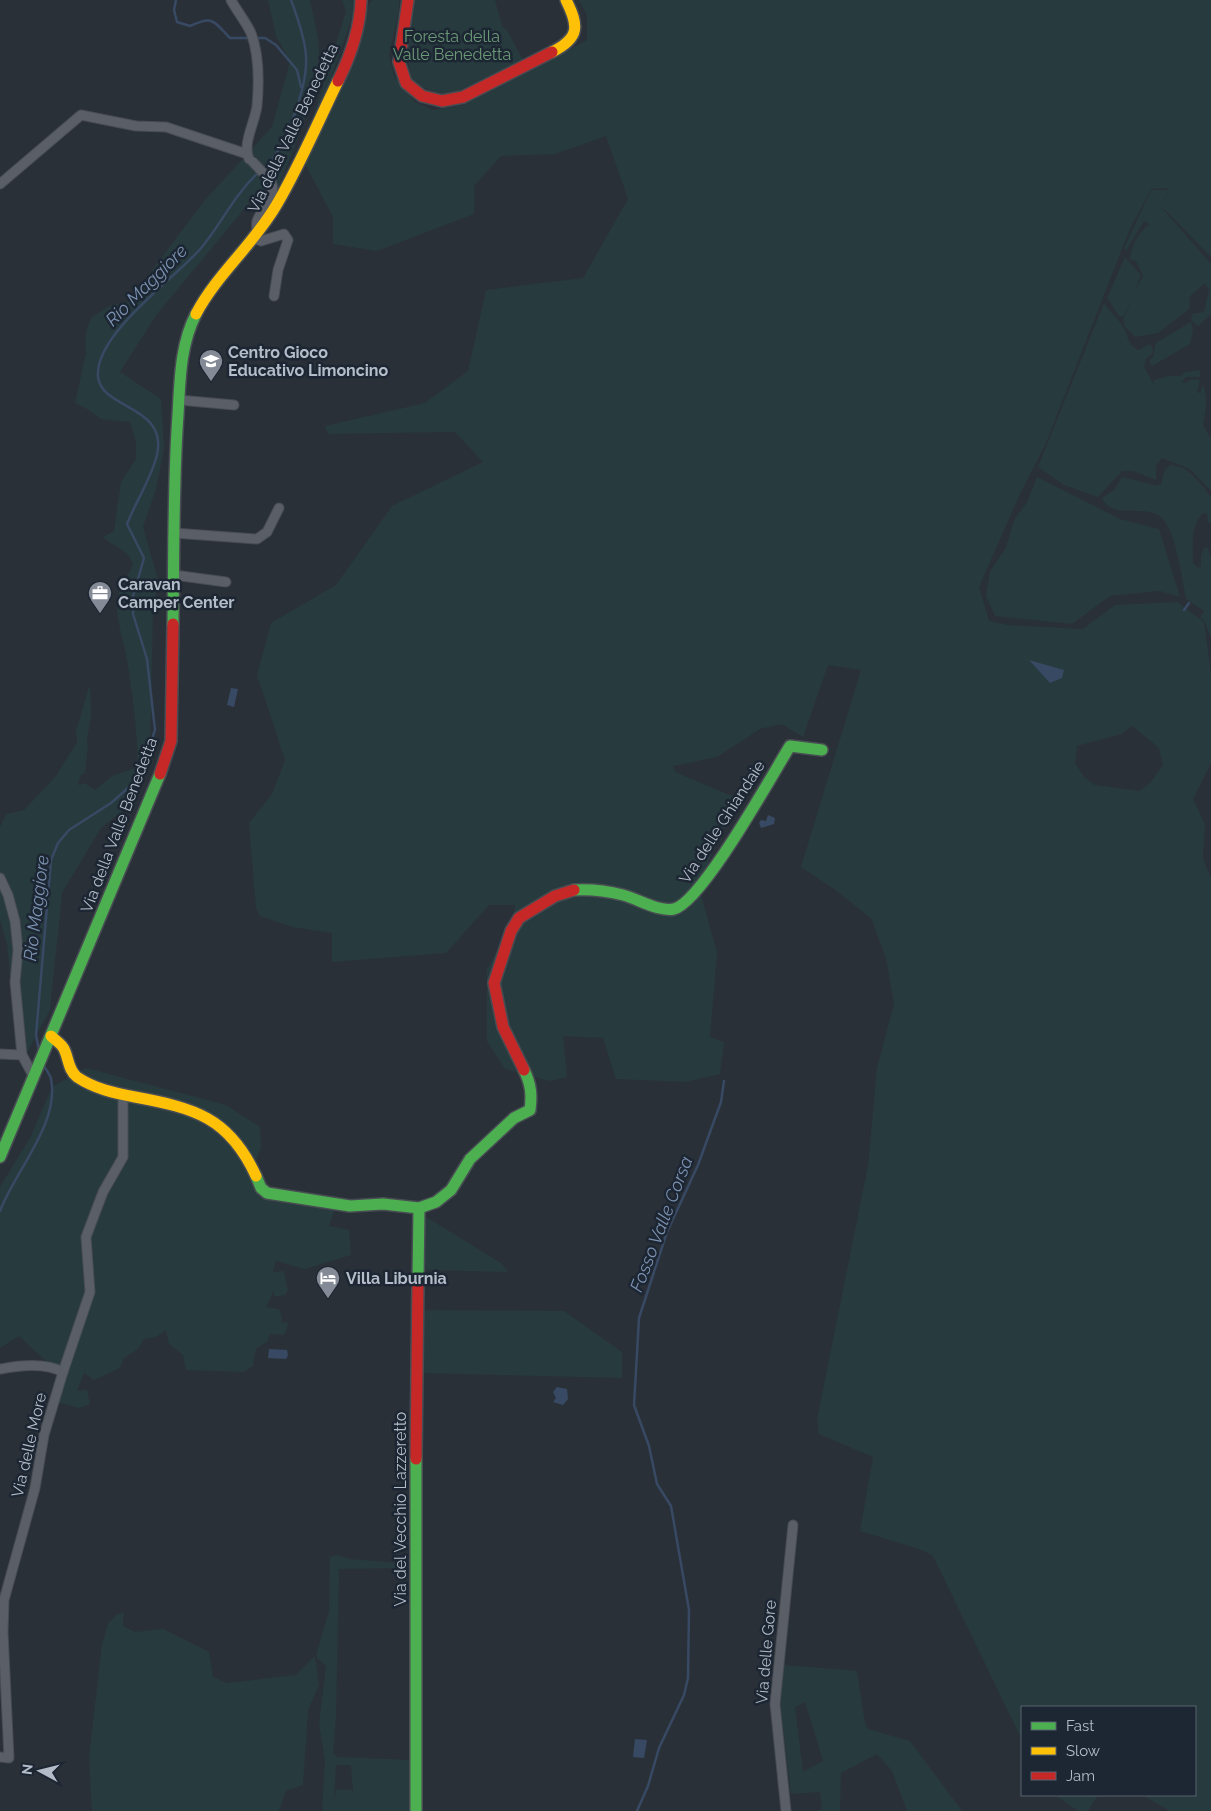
<svg xmlns="http://www.w3.org/2000/svg" width="1211" height="1811" font-family="Raleway,sans-serif">
  <style>
    .green { fill: #273a3e; fill-rule: evenodd }
    .water { fill: #384963 }
    .lines { fill: none; stroke-linecap: round; stroke-linejoin: round }
    .stream { stroke: #384963; stroke-width: 2.5 }
    .street-casing { stroke: #484c53; stroke-width: 11 }
    .fast-casing { stroke: #484c53; stroke-width: 14 }
    .slow-casing { stroke: #484c53; stroke-width: 14 }
    .jam-casing { stroke: #484c53; stroke-width: 14 }
    .street { stroke: #5a5e66; stroke-width: 9 }
    .fast { stroke: #4caf50; stroke-width: 11 }
    .slow { stroke: #ffc107; stroke-width: 11 }
    .jam { stroke: #c62828; stroke-width: 11 }
    .street-bridge-casing { stroke: #484c53; stroke-width: 11; stroke-linecap: butt }
    .street-bridge { stroke: #5a5e66; stroke-width: 9 }
    .labels { text-anchor: middle; dominant-baseline: central; stroke-width: 5; stroke-linejoin: round; paint-order: stroke }
    .park-label { font-size: 16px; fill: #6b9a76; stroke: #1d2633 }
    .street-label { font-size: 16px; fill: #b4bcc9; stroke: #1d2633 }
    .poi-label { font-size: 16px; font-weight: bold; fill: #b4bcc9; stroke: #1d2633; text-anchor: start }
    .water-label { font-size: 18px; font-style: italic; fill: #7c92b1; stroke: #1d2633 }
  </style>
  <rect width="100%" height="100%" fill="#2a3038"/>
  <g class="green">
    <path d="M268 0H310C313 16 318 33 319 49 320 90 293 150 278 189L260 190 157 314 120 372 161 399 164 449 156 489 143 527 158 580 153 610 150 760 134 802 101 828 62 893 50 1010 27 1053 21 993 10 973 7 944 0 920V827L6 814 24 810 56 776 77 742 76 731 90 684 91 715 87 741 88 745 85 773 80 776 78 785 85 783 95 790 112 776 138 767C137 731 133 696 127 660 124 641 116 621 117 602 118 587 128 578 133 564 128 549 113 547 103 537L114 531 121 482 136 459V442L130 422 101 419 87 409 75 403 86 353V331L92 317 111 305 128 302 205 200 272 127 290 62 276 36Z"/>
    <polygon points="342,0 354,0 354,12 330,81 310,128 346,11"/>
    <path d="M373 0H399V11L389 55 394 76 415 102 433 110 463 105 587 40V15L579 0H1211V257L1162 207 1169 188 1151 189 1129 231 1046 443 1020 494 979 587 989 621 1008 625 1083 629 1115 605 1177 602 1204 622 1211 674V763L1193 799 1205 824 1203 859 1211 878V1811H1170L1142 1795H1195V1707H1022V1740L933 1556 922 1550 860 1531 873 1457 819 1434 817 1420 868 1166 877 1068 894 1004 886 958 871 918 834 889 801 867 861 670 828 665 803 737 782 724 760 729 717 757 673 766 675 772 739 799 713 848 700 891 717 953 710 1037 724 1042 720 1074 685 1082 616 1079 603 1038 563 1036 567 1077 550 1081 505 1069 487 1041V969L512 924 515 905H489L446 953 332 962V933L292 927 260 916 256 908 249 823 272 794 285 760 257 675 271 623 336 585 392 506 483 462 455 432 328 434 325 426 425 403 468 371 486 290 583 278 628 199 606 136 555 154 501 156 474 186V214L377 251 333 244V217L304 162 354 53 369 4ZM1132 726 1159 748 1163 765 1150 783 1139 791 1095 785 1084 777 1075 763 1077 746 1122 734Z"/>
    <polygon points="413,0 495,0 502,26 508,32 523,60 454,93 437,93 422,87 412,79 407,59 406,38"/>
    <path d="M1151 190H1168L1162 208 1211 264V314L1198 326 1191 320 1192 314 1204 312 1209 290 1205 283 1190 296 1189 309 1158 333 1136 337 1125 327 1123 319 1133 298 1123 317 1119 316 1107 298 1125 257 1141 275 1135 290 1143 276 1136 261 1130 260C1131 246 1139 231 1150 224L1144 221 1126 251 1124 248Z"/>
    <path d="M1104 303C1109 311 1116 317 1122 325 1129 334 1126 345 1139 350L1149 344 1152 346 1153 353 1146 359 1144 367 1155 386 1154 380 1168 376H1181L1185 372 1200 370V377H1186L1182 382 1185 383 1191 379 1200 380 1197 392 1200 393 1203 385C1209 399 1205 411 1203 426L1211 438V491L1190 469 1162 458 1156 466V480L1133 471H1122L1098 497 1064 485 1038 467Z"/>
    <polygon points="1191,322 1193,330 1190,344 1152,366 1149,360 1153,357 1156,343"/>
    <path d="M1171 465C1189 466 1201 484 1211 497V523L1208 522 1207 514 1203 513C1190 527 1193 545 1193 563L1198 568 1201 566V555L1204 548H1208L1211 558V638L1205 622 1200 617 1204 611 1186 599C1182 578 1176 532 1162 518 1147 503 1112 521 1102 498L1114 490 1122 477 1158 486 1161 484 1165 469Z"/>
    <polygon points="1037,477 1120,519 1159,529 1180,597 1160,591 1110,596 1072,624 995,616 986,596 990,571 1006,548 1014,520 1027,502"/>
    <polygon points="86,1068 226,1105 260,1127 261,1148 254,1166 254,1184 335,1208 329,1226 349,1230 351,1255 305,1269 276,1261 273,1272 284,1271 288,1290 285,1295 274,1297 274,1290 266,1307 279,1309 282,1317 281,1322 289,1323 284,1335 270,1334 267,1342 256,1349 253,1366 244,1372 186,1370 183,1355 169,1344 166,1330 156,1337 144,1339 138,1349 124,1358 120,1368 94,1380 84,1373 77,1391 87,1390 90,1404 79,1408 57,1402 62,1376 19,1336 0,1348 0,1187 31,1136 52,1087"/>
    <polygon points="423,1215 501,1263 508,1272 422,1270 421,1250 425,1244"/>
    <polygon points="422,1310 564,1311 622,1352 622,1378 421,1373"/>
    <path d="M337 1555 350 1559 412 1564 408 1568 339 1569 336 1718 333 1753 337 1757 413 1760V1811H322L325 1760 319 1724 326 1666 317 1658V1652L329 1611 330 1557ZM336 1765H351L353 1793 351 1790H336L334 1803Z"/>
    <polygon points="124,1612 123,1626 135,1632 163,1629 209,1652 213,1677 227,1683 296,1675 315,1656 319,1685 308,1710 303,1785 286,1791 279,1811 92,1811 89,1757 102,1644 108,1624 116,1615"/>
    <path d="M784 1665 857 1671 865 1723 868 1729 910 1741 962 1811H907L892 1771 877 1754 841 1773 840 1811H816L822 1809 820 1792 791 1794 780 1702ZM805 1702 823 1761 803 1772 795 1707Z"/>
    <polygon points="1055,1795 1098,1795 1088,1811 1078,1811"/>
  </g>
  <g class="water">
    <polygon points="1029,660 1064,670 1062,678 1050,683"/>
    <polygon points="231,688 238,689 234,707 227,705"/>
    <polygon points="768,815 775,818 774,824 761,828 759,823 761,820 766,821"/>
    <polygon points="269,1349 287,1350 288,1355 286,1359 268,1358"/>
    <polygon points="557,1387 567,1389 568,1399 563,1405 553,1402 556,1398 553,1392"/>
    <polygon points="635,1739 647,1740 644,1758 633,1757"/>
  </g>
  <g class="lines">
    <g class="stream">
      <path d="M176 0 174 10 177 22 190 26C214 15 213 21 230 38H265L276 45 297 70 301 87"/>
      <path d="M264 169C286 148 308 85 306 56 305 38 297 16 291 0"/>
      <polyline points="1184,610 1189,603"/>
      <path d="M39 1051 36 1035 51 860 58 843 69 830 111 803 137 780 155 730 147 659 133 614V596L144 558 127 524C136 501 151 479 157 455 168 405 102 410 98 377 94 334 176 278 202 247 223 221 234 195 259 172"/>
      <path d="M0 1211C15 1171 60 1123 51 1079 50 1074 46 1070 44 1066"/>
      <polyline points="637,1811 648,1786 659,1748 684,1695 688,1678 689,1610 671,1506 657,1484 649,1446 634,1405 639,1318 667,1232 698,1165 721,1102 724,1081"/>
    </g>
    <g class="street-casing">
      <g id="street">
        <path d="M231 0C237 11 246 22 251 33 259 54 259 84 257 106 255 122 242 144 249 159"/>
        <polyline points="0,184 81,115 136,126 166,127 247,154"/>
        <path d="M257 233C257 229 256 224 257 221 263 205 283 192 266 175"/>
        <polyline points="254,238 261,241 284,234 288,240 278,270 274,296"/>
        <polyline points="179,400 234,405"/>
        <polyline points="174,533 257,539 267,532 279,508"/>
        <polyline points="174,575 226,582"/>
        <polyline points="0,878 8,895 15,921 18,950 15,982 22,1055 34,1077"/>
        <polyline points="0,1054 22,1055"/>
        <path d="M0 1369C20 1365 45 1362 63 1372L44 1435 35 1488 4 1600 3 1632 9 1758 0 1757"/>
        <polyline points="63,1372 90,1292 86,1237 103,1192 123,1157 123,1094"/>
        <polyline points="786,1811 775,1704 793,1525"/>
      </g>
    </g>
    <g class="fast-casing">
      <g id="fast">
        <path d="M173 624C174 554 173 484 178 415 180 381 180 345 196 314"/>
        <path d="M574 890C590 889 607 891 623 895 638 899 658 912 674 909 702 902 772 775 790 746L822 750"/>
        <polyline points="0,1157 160,774"/>
        <path d="M256 1176 261 1188 267 1193 350 1206 383 1204 419 1208 436 1202 451 1190 470 1159 514 1118 530 1110C532 1095 531 1084 524 1070"/>
        <polyline points="418,1280 419,1208"/>
        <polyline points="416,1459 416,1811"/>
      </g>
    </g>
    <g class="slow-casing">
      <g id="slow">
        <path d="M552 52C580 38 579 26 566 0"/>
        <path d="M196 314C217 274 254 244 277 204 300 165 318 122 338 81"/>
        <path d="M51 1036C55 1040 62 1044 64 1049 69 1059 68 1070 77 1077 95 1089 114 1093 135 1097 194 1108 229 1117 256 1176"/>
      </g>
    </g>
    <g class="jam-casing">
      <g id="jam">
        <polyline points="408,0 399,62 406,83 422,96 442,101 463,97 552,52"/>
        <path d="M338 81C351 55 360 29 361 0"/>
        <polyline points="160,774 171,741 173,624"/>
        <polyline points="524,1070 503,1027 494,983 511,931 519,918 555,896 574,890"/>
        <polyline points="416,1459 418,1280"/>
      </g>
    </g>
    <use href="#street" class="street"/>
    <use href="#fast" class="fast"/>
    <use href="#slow" class="slow"/>
    <use href="#jam" class="jam"/>
    <g class="street-bridge-casing">
      <polyline id="street-bridge" points="252,161 269,179"/>
    </g>
    <use href="#street-bridge" class="street-bridge"/>
  </g>
  <defs>
    <g id="school-pin" transform="scale(1.25)"><path d="M0 17L-7.5 6A9.5 9.5 0 1 1 7.5 6Z" fill="#848b96" stroke="#1d2633"/><path d="M0-5L7-2L0 1L-7-2ZM-4 1L0 2.5L4 1V4Q0 6-4 4Z" fill="#fff"/></g>
    <g id="office-pin" transform="scale(1.25)"><path d="M0 17L-7.5 6A9.5 9.5 0 1 1 7.5 6Z" fill="#848b96" stroke="#1d2633"/><path d="M-6-3h4V-5.5h4V-3h4V5H-6ZM-1-4.5V-3h2v-1.5ZM-6 0V1H6V0Z" fill="#fff"/></g>
    <g id="hotel-pin" transform="scale(1.25)"><path d="M0 17L-7.5 6A9.5 9.5 0 1 1 7.5 6Z" fill="#848b96" stroke="#1d2633"/><path d="M-6-4.5h1.5V1H6V5H4.5V3h-9V5H-6ZM-4 0a1.8 1.8 0 1 1 3.6 0ZM.5 0V-2.5h3Q6-2.5 6 0Z" fill="#fff"/></g>
  </defs>
  <g fill-rule="evenodd">
    <use href="#school-pin" x="211" y="361"/>
    <use href="#office-pin" x="100" y="593"/>
    <use href="#hotel-pin" x="328" y="1278"/>
  </g>
  <g class="labels">
    <g class="park-label">
      <text x="452" y="36">Foresta della<tspan x="452" dy="18">Valle Benedetta</tspan></text>
    </g>
    <g class="street-label">
      <text transform="translate(293 128) rotate(-64)">Via della Valle Benedetta</text>
      <text transform="translate(722 822) rotate(-57)">Via delle Ghiandaie</text>
      <text transform="translate(119 825) rotate(-69)">Via della Valle Benedetta</text>
      <text transform="translate(29 1445) rotate(-77)">Via delle More</text>
      <text transform="translate(400 1509) rotate(-90)">Via del Vecchio Lazzeretto</text>
      <text transform="translate(766 1652) rotate(-85)">Via delle Gore</text>
    </g>
    <g class="poi-label">
      <text x="228" y="352">Centro Gioco<tspan x="228" dy="18">Educativo Limoncino</tspan></text>
      <text x="118" y="584">Caravan<tspan x="118" dy="18">Camper Center</tspan></text>
      <text x="346" y="1278">Villa Liburnia</text>
    </g>
    <g class="water-label">
      <text transform="translate(146 285) rotate(-45)">Rio Maggiore</text>
      <text transform="translate(36 908) rotate(-83)">Rio Maggiore</text>
      <text transform="translate(661 1224) rotate(-69)">Fosso Valle Corsa</text>
    </g>
  </g>
  <rect x="1021" y="1706" width="175" height="90" fill="#1d2633" stroke="#59626f"/>
  <rect x="1031" y="1722" width="25" height="8" fill="#4caf50" stroke="#59626f"/>
  <text x="1066" y="1731" font-size="15" fill="#b4bcc9">Fast</text>
  <rect x="1031" y="1747" width="25" height="8" fill="#ffc107" stroke="#59626f"/>
  <text x="1066" y="1756" font-size="15" fill="#b4bcc9">Slow</text>
  <rect x="1031" y="1772" width="25" height="8" fill="#c62828" stroke="#59626f"/>
  <text x="1066" y="1781" font-size="15" fill="#b4bcc9">Jam</text>
  <g transform="translate(40 1771) rotate(277)" stroke="#1d2633" stroke-width="4" paint-order="stroke">
  <path d="M0-4L9 19L0 12L-9 19Z" fill="#b4bcc9"/>
  <text y="-8" font-size="14" font-weight="bold" text-anchor="middle" fill="#b4bcc9">N</text>
  </g>
</svg>
